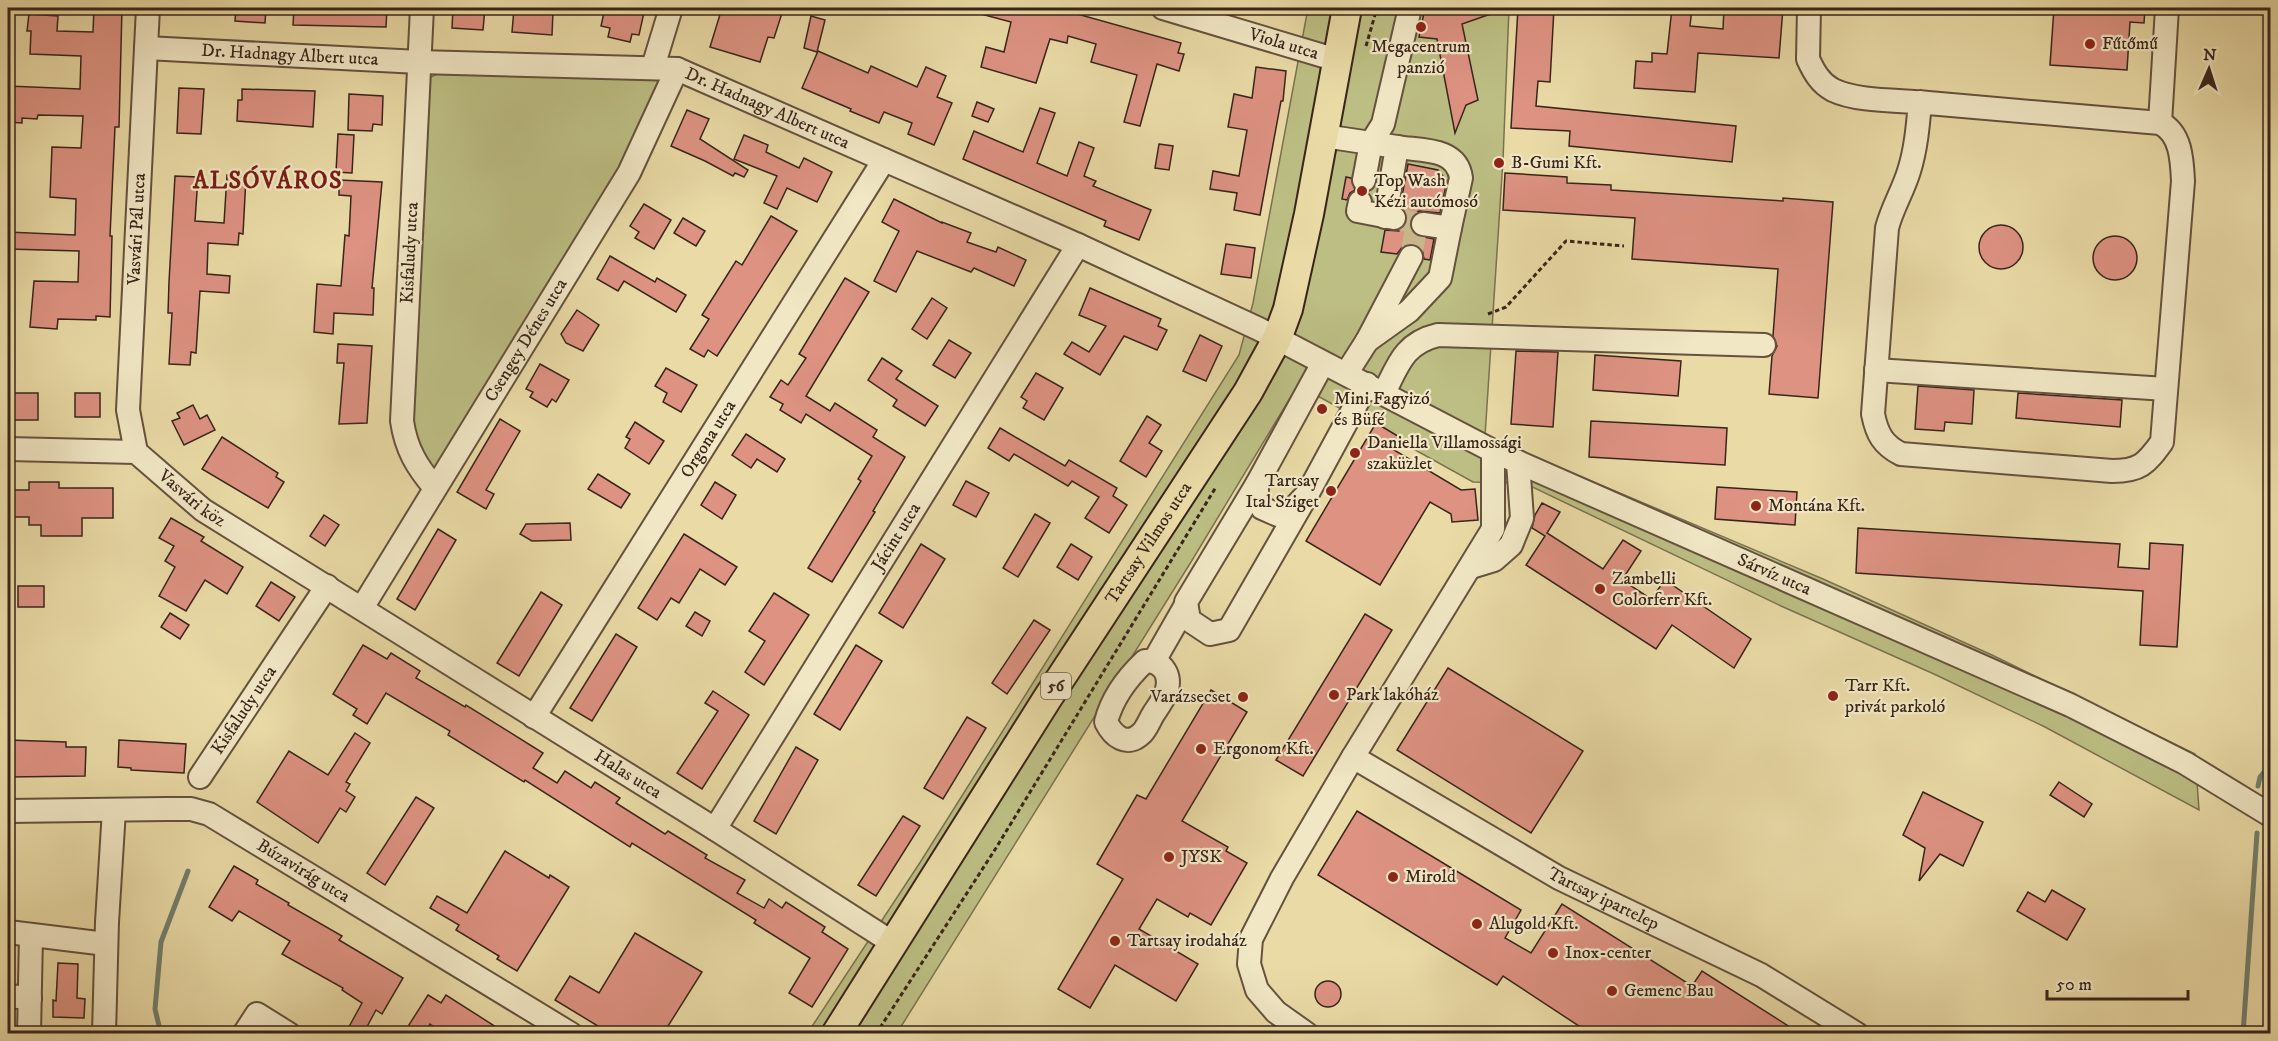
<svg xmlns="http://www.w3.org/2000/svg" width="2278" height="1041" font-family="'IM FELL DW Pica',serif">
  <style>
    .green { fill: #bcbe83; stroke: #7a724f; stroke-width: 1.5 }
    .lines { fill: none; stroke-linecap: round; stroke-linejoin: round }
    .stream { stroke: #727f6d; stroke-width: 5 }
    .building { fill: #dd9282; stroke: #39251b; stroke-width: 1.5 }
    .minor-tunnel { stroke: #c6b68a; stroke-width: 22; stroke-dasharray: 22 11; stroke-linecap: butt }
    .minor-casing { stroke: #65523e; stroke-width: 26 }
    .major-casing { stroke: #39251b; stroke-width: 32 }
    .path { stroke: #39251b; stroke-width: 3; stroke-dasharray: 4.5 3; stroke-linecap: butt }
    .minor { stroke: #f1e7c5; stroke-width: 22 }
    .major { stroke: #e9daa6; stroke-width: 28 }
    .poi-dot { fill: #8f2418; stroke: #f1e7c5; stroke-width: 2 }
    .labels { text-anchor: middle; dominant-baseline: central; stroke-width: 4.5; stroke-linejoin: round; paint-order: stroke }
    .shield { fill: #f1e7c5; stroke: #705f4e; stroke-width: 1.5 }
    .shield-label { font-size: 16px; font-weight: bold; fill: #39251b }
    .street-label { font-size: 18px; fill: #39251b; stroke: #f1e7c5 }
    .poi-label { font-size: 18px; fill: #39251b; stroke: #f1e7c5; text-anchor: start }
    .district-label { font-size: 24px; font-weight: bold; letter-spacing: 1.5px; fill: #7a1f14; stroke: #f1e7c5 }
  </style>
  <rect width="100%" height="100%" fill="#e9daa6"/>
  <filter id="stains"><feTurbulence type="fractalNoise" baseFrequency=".00333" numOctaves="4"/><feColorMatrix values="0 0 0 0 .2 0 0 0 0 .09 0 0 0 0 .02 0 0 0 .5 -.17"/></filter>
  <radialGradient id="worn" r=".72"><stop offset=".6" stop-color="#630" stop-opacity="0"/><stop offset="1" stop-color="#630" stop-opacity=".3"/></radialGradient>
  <g class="green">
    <polygon points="1308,8 1509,8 1503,160 1485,436 1823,579 1992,655 2195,754 2199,810 2045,727 1934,674 1781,606 1524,483 1473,482 1298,385 1191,562 897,1033 807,1034 921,861 1239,355 1253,303"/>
    <polygon points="441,72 657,79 658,86 639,135 436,478 418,455 411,410 427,79"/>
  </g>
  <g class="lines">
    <g class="stream">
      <polyline points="2258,786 2260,777 2265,771 2270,773"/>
      <polyline points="161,1034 155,1009 161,942 188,871"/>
      <polyline points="2243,1034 2257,833"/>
    </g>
  </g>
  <g class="building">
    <polygon points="94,8 122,8 119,127 115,127 110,236 112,236 110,317 96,316 96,320 58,319 57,329 30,327 34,281 78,282 79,251 8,249 8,232 75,235 76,199 50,197 52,147 81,148 83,116 38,115 37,119 22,118 22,123 8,122 8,86 80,89 81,56 30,54 31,31 27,31 29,14 58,16 57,31 93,32"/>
    <polygon points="236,8 266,8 265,23 235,21"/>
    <polygon points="294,8 387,8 386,27 293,25"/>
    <polygon points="453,8 485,8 483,30 452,28"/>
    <polygon points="605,8 645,8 639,35 632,34 630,42 608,37 610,28 601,26"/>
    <polygon points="722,8 774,8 783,10 774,38 768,37 760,62 710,47"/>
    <polygon points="977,8 1027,8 1050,13 1052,8 1056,8 1181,43 1178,53 1184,54 1179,71 1157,64 1140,126 1124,122 1137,75 1091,62 1096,44 1068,36 1067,43 1050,39 1036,83 981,67 986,47 1004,52 1011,22 977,13"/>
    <polygon points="1425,8 1501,8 1502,10 1462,24 1478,100 1466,105 1455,133 1437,39 1419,37"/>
    <polygon points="1518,8 1554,8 1550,82 1538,81 1536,106 1736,126 1732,162 1569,146 1570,131 1511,128"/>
    <polygon points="1672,8 1692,8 1690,26 1723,29 1724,8 1783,8 1779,58 1698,53 1695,92 1634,88 1636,61 1652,62 1652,53 1667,54"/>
    <polygon points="2054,8 2145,8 2144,23 2130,22 2127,70 2050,65"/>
    <polygon points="514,9 553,11 552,35 512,32"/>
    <polygon points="811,16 825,20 817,52 804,48"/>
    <polygon points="818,51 868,73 871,66 917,87 926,67 946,76 937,97 952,103 934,145 908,134 912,123 884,112 879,123 850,111 851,109 802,88"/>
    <polygon points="1256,67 1286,71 1283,101 1281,101 1260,215 1234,210 1237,193 1210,189 1213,171 1239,176 1247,130 1228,127 1234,94 1252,98"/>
    <polygon points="179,88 204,89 201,134 177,133"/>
    <polygon points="242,89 315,91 313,127 237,121 238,100 242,100"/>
    <polygon points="349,94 383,96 382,125 373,124 372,131 348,130"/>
    <polygon points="977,102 994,109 988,122 972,116"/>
    <polygon points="1040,108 1055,113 1037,163 1067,176 1079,142 1094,148 1084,176 1096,181 1093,186 1151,210 1139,240 1104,226 1106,221 963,159 974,131 1023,152"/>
    <polygon points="687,110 709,119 700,139 748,170 744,177 735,173 733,176 705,161 671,146"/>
    <polygon points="338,134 354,135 352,173 336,172"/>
    <polygon points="744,135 768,145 766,152 799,168 804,158 832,172 817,202 787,188 777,209 764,203 777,176 734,159"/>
    <polygon points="1159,144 1173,146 1169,170 1155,168"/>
    <polygon points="1408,164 1438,170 1447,181 1440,213 1419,211 1413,215 1410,221 1410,228 1415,235 1434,239 1430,260 1424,259 1422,249 1411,244 1403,246 1397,254 1381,252 1385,230 1399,231 1407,221 1407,213 1400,207"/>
    <polygon points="1505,173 1567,177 1567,183 1611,185 1611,190 1783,201 1783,198 1833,202 1818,398 1769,394 1772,356 1777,346 1773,336 1778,269 1632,259 1635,218 1503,210"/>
    <polygon points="227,175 246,177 243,234 239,233 238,245 208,243 207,274 230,276 229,293 200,291 196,353 191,352 190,365 169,364 172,313 168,313 169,282 175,176 198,177 195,221 224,223"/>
    <polygon points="1346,177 1351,178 1355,190 1350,193 1347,200 1342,199"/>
    <polygon points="339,180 382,182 372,288 374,288 373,315 334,313 333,334 314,332 317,284 341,286 345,235 349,236 351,196 339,195"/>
    <polygon points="894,199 942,223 942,222 971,233 967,242 996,252 998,247 1026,260 1014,286 974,268 971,272 917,251 896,292 874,281 899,231 882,222"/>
    <polygon points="644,204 671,220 654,249 635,238 639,232 630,226"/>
    <polygon points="771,216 797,231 717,356 708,350 704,357 690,349 709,319 702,315 736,261 742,265"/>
    <polygon points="683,218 705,231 696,246 674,233"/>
    <circle cx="2001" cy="247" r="22"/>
    <circle cx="2115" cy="258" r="22"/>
    <polygon points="1226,244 1255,248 1251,278 1221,274"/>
    <polygon points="610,256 655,282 657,278 686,295 676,312 624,281 618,291 597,279"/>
    <polygon points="845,278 869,292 806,396 830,411 835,403 877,430 873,437 905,457 873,511 875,512 832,582 808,568 861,481 858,479 872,456 806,414 801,423 780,410 783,404 770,397 781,380 788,385 806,358 799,354"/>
    <polygon points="1090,288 1161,319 1158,326 1167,330 1157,350 1124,336 1100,375 1064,354 1072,342 1089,352 1106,326 1079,315"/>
    <polygon points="932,298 947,308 927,339 912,329"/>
    <polygon points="577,310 599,325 583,351 566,343 561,334"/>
    <polygon points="1200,335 1222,346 1206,381 1183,371"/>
    <polygon points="949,340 971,353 955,378 933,365"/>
    <polygon points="338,344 372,346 367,423 339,424 344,363 337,363"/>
    <polygon points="1516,351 1558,352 1553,427 1511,424"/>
    <polygon points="1595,355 1681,361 1678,396 1593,390"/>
    <polygon points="882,358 902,371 896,379 938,406 925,426 893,406 897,400 868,380"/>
    <polygon points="540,364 569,380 556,402 552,399 547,407 530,397 533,392 526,389"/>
    <polygon points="666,368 697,385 681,412 663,402 667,393 655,386"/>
    <polygon points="1036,373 1063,388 1044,420 1023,408 1027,401 1021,397"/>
    <polygon points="1918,386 1974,390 1972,424 1945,422 1944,431 1915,429"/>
    <rect x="8" y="393" width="30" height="27"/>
    <rect x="75" y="393" width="25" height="24"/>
    <polygon points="2018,393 2122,400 2120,427 2016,418"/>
    <polygon points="193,405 200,419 207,415 215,430 184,445 172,421 180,418 177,413"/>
    <polygon points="1147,416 1161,425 1149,443 1162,451 1146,477 1120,461"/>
    <polygon points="500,419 520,431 486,490 494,494 486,509 457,492"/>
    <polygon points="1591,421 1727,428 1725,465 1589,457"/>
    <polygon points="635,422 664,441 649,464 625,448 630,439 626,437"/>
    <polygon points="1376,423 1401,438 1394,450 1461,490 1475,489 1478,520 1452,522 1451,514 1430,502 1380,585 1306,541"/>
    <polygon points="1000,428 1065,466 1069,460 1117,488 1113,496 1127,505 1109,533 1085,518 1099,497 1072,481 1068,486 1014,454 1009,461 988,448"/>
    <polygon points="746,434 785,459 777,472 757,459 751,468 732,455"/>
    <polygon points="222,437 278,473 276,477 284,482 268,508 202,469"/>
    <polygon points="598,474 630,494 621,508 588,489"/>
    <polygon points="966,481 989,493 976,517 953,505"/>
    <polygon points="29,482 59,482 59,488 113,488 113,518 82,518 82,536 41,536 41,525 29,525 29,517 8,517 8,490 29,490"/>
    <polygon points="715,482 736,495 722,519 701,505"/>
    <polygon points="1717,487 1797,492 1795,525 1715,519"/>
    <polygon points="1542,503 1560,512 1547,533 1603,569 1623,540 1641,551 1622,580 1651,599 1665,580 1751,639 1734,668 1672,625 1656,649 1526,565 1545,536 1532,528 1535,515"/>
    <polygon points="1035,514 1050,523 1018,577 1003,568"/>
    <polygon points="324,515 339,525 325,546 310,536"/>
    <polygon points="171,518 204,537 201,541 243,567 227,594 205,580 186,611 159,596 175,567 165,561 174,546 159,538"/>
    <polygon points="570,523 571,540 532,541 520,534 526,524"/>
    <polygon points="1858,528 2120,544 2118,567 2149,569 2150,543 2183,545 2177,647 2140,645 2143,591 1856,573"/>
    <polygon points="438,529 456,540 415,610 397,599"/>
    <polygon points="684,534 737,567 725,585 700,569 679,603 671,598 657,620 638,608"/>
    <polygon points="921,544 945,559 903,628 879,613"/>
    <polygon points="1071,544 1092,557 1078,580 1057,567"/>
    <polygon points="271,582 295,597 279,621 256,606"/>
    <rect x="18" y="586" width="26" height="21"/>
    <polygon points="541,592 562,605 519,676 497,663"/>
    <polygon points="774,593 809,615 764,685 745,672 765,641 749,631"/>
    <polygon points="695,612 710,621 702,636 686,626"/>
    <polygon points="170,613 189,625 180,639 161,627"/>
    <polygon points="1365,614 1392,630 1303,776 1276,760"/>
    <polygon points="1034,620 1050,630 1007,694 992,683"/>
    <polygon points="616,634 637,647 592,721 570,708"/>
    <polygon points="363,645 387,659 391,653 420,671 416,678 465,707 466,705 543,753 533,768 557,783 565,771 591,788 595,782 620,798 616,803 665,834 668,831 707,855 705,858 745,880 737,893 764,908 769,899 782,908 786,902 825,927 822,932 848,949 812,1007 789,993 810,958 754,923 756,920 632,843 630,847 525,780 524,782 448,735 450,731 386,693 367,724 353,715 357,709 333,694"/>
    <polygon points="856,645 882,661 840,730 814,714"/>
    <polygon points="1448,668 1583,751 1531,833 1397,750"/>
    <polygon points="1211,690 1247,712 1182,821 1228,847 1226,851 1247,863 1211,925 1190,913 1188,917 1157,899 1139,929 1198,964 1176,1001 1115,965 1090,1008 1058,989 1123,879 1097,864 1137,795 1146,799"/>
    <polygon points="713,691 749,715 702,789 677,773 718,711 705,703"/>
    <polygon points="967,717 986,728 943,799 924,788"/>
    <polygon points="355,733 370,743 346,782 350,784 346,791 355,797 346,812 340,808 318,843 257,802 289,751 328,775"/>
    <polygon points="8,740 66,742 66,747 86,747 85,776 8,777"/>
    <polygon points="119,740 186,744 184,773 131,770 131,768 118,767"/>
    <polygon points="796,747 818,760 776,834 754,821"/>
    <polygon points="2059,782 2092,804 2084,817 2050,795"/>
    <polygon points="1923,792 1983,822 1963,866 1940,854 1919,881 1925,848 1903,835"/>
    <polygon points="416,797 434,808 385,885 367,873"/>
    <polygon points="1357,811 1521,910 1505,938 1531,953 1562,904 1692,986 1702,971 1801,1034 1591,1034 1503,976 1497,985 1318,875"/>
    <polygon points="903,816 920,826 876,896 858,885"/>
    <polygon points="505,851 549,878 550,875 569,887 517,971 497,959 499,956 456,930 459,925 430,908 437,896 467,913"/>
    <polygon points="234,866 258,880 256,884 289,903 288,905 342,936 339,940 403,978 382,1014 376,1010 363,1034 345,1034 362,1003 342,990 343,988 282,954 290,941 239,911 232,921 209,907"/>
    <polygon points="2052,890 2085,909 2067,940 2017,911 2028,892 2045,902"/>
    <polygon points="635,933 702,972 663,1034 611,1034 555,1000 570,976 599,993"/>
    <polygon points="58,963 78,964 77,998 85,999 84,1018 53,1017 53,1000 56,1001"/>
    <circle cx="1328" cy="994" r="13"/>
    <polygon points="428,995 441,1003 446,995 507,1034 444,1034 430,1024 424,1034 417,1034 407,1028"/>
  </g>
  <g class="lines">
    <polyline class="minor-tunnel" points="1394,218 1417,223 1411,257"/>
    <g class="minor-casing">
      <g id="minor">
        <path d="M422 8 402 421C406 449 417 467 435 488"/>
        <path id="s1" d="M1163 8 1337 60"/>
        <path d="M1809 8 1808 59C1814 72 1820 83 1833 90 1858 102 1900 100 1928 103 2005 110 2082 116 2160 123 2181 133 2182 160 2183 181L2162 442C2146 464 2140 471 2112 471L1901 454C1883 445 1877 434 1873 414L1887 228C1892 208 1903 191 1909 171 1916 149 1918 125 1920 102"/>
        <path id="s2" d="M146 48 419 62 677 69 1078 245 1259 329 1493 451 2070 705 2185 763 2270 815"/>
        <polyline points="653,67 671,8"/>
        <polyline points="2160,123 2167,8"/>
        <polyline points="1324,136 1397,147 1385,217"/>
        <path d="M1397 147C1421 151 1457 147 1461 178L1450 228 1423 224"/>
        <polyline points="1364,180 1371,143 1383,124 1410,8"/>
        <polyline points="1360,202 1358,211 1394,218"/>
        <polyline points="1367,341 1409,311 1440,278 1450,228"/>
        <polyline points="1323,363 1257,484 1257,496 1262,508 1278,515 1291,511 1308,493 1367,384"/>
        <polyline points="1876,370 2166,389"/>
        <polyline points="1346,374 1367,341 1411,257"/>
        <path d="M1384 393C1398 365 1404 343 1438 335L1764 345"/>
        <path id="s3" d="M8 449 136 452 203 510 715 829 893 943"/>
        <path id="s4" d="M136 452 128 410 148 8"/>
        <polyline points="1257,484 1186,602 1189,620 1210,634 1229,630 1308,493"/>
        <polyline points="1471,567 1494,560 1511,545 1522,518 1518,462"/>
        <path id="s5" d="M362 608 629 173 677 69"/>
        <path d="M1145 661C1163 661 1172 675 1166 693 1163 700 1158 707 1154 713 1150 719 1147 728 1142 733 1127 748 1113 736 1106 722 1112 698 1127 678 1145 661Z"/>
        <polyline points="1154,661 1186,605"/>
        <path id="s6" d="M534 717 884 160"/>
        <path id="s7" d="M1353 757 1559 878 1761 975 1857 1034"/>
        <path id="s8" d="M200 777 327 586"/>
        <path id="s9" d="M8 811 166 809H191L209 814 571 1034"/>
        <path id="s10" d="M715 829 1078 245"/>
        <polyline points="8,932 106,944"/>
        <polyline points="8,996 30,998"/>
        <polyline points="29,1034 31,935"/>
        <polyline points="104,1034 107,922 114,810"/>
        <polyline points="244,1034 257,1014 289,1034"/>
        <polyline points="1307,1034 1276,1012 1257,990 1249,964 1251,939 1282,878 1353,757 1493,529 1493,451"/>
      </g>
    </g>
    <g class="major-casing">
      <g id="major">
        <path id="s11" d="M836 1034 1047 699 1248 392 1277 339 1288 309 1309 214 1347 8"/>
      </g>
    </g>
    <g class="path">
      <polyline points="1366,46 1377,8"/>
      <polyline points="1488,314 1506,307 1566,241 1624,246"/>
      <polyline points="876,1034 996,848 1216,487"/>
    </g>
    <use href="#minor" class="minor"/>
    <use href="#major" class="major"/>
  </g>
  <g class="poi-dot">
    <circle cx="1421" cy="27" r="6"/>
    <circle cx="2090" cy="44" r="6"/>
    <circle cx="1499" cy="163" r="6"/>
    <circle cx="1362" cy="191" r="6"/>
    <circle cx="1322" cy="409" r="6"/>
    <circle cx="1355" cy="453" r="6"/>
    <circle cx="1331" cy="491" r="6"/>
    <circle cx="1756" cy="506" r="6"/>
    <circle cx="1600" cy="589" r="6"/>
    <circle cx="1334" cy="695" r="6"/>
    <circle cx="1833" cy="696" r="6"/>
    <circle cx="1243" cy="697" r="6"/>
    <circle cx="1201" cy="749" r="6"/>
    <circle cx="1169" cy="857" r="6"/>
    <circle cx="1393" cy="877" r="6"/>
    <circle cx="1477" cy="924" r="6"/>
    <circle cx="1115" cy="941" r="6"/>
    <circle cx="1553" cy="953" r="6"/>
    <circle cx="1612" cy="991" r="6"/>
  </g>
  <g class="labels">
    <rect class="shield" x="1041" y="673" width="30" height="26" rx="4.5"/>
    <g class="shield-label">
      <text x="1056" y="686">56</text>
    </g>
    <g class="street-label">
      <text stroke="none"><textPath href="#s1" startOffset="126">Viola utca</textPath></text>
      <text stroke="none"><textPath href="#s2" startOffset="144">Dr. Hadnagy Albert utca</textPath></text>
      <text stroke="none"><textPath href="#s2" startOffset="630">Dr. Hadnagy Albert utca</textPath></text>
      <text stroke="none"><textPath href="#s4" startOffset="224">Vasvári Pál utca</textPath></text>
      <text transform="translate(410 253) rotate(-87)">Kisfaludy utca</text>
      <text stroke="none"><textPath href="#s5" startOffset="314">Csengey Dénes utca</textPath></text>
      <text stroke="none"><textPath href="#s6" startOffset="328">Orgona utca</textPath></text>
      <text stroke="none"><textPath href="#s3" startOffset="201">Vasvári köz</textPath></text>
      <text stroke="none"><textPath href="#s10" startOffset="344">Jácint utca</textPath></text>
      <text stroke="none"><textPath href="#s11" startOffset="582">Tartsay Vilmos utca</textPath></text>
      <text stroke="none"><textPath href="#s2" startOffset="1740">Sárvíz utca</textPath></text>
      <text stroke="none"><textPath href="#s8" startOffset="80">Kisfaludy utca</textPath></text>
      <text stroke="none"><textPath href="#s3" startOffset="717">Halas utca</textPath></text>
      <text stroke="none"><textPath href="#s9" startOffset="312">Búzavirág utca</textPath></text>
      <text stroke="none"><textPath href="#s7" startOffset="288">Tartsay ipartelep</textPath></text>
    </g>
    <g class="poi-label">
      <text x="2102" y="44">Fűtőmű</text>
      <text x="1421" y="47" text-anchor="middle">Megacentrum<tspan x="1421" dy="21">panzió</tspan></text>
      <text x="1511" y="163">B-Gumi Kft.</text>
      <text x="1374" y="181">Top Wash<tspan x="1374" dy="21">Kézi autómosó</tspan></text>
      <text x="1334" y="399">Mini Fagyizó<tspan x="1334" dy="21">és Büfé</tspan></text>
      <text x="1367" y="443">Daniella Villamossági<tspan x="1367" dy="21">szaküzlet</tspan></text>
      <text x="1319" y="481" text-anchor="end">Tartsay<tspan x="1319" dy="21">Ital Sziget</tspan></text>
      <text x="1768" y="506">Montána Kft.</text>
      <text x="1612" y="579">Zambelli<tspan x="1612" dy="21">Colorferr Kft.</tspan></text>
      <text x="1845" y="686">Tarr Kft.<tspan x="1845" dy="21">privát parkoló</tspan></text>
      <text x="1346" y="695">Park lakóház</text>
      <text x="1231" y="697" text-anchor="end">Varázsecset</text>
      <text x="1213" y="749">Ergonom Kft.</text>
      <text x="1181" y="857">JYSK</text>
      <text x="1405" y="877">Mirold</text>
      <text x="1489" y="924">Alugold Kft.</text>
      <text x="1127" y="941">Tartsay irodaház</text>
      <text x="1565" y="953">Inox-center</text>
      <text x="1624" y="991">Gemenc Bau</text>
    </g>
    <g class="district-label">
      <text x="268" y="181">ALSÓVÁROS</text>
    </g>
  </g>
  <rect width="2278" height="1041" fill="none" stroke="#e9daa6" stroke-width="30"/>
  <rect x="9" y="9" width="2260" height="1023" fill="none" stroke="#39251b" stroke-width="3"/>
  <rect x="15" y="15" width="2248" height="1011" fill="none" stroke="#39251b" stroke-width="1.5"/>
  <g transform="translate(2209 69) rotate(3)" stroke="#f1e7c5" stroke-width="4.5" paint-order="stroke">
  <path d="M0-4.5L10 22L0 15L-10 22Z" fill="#39251b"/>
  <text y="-9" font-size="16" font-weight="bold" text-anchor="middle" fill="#39251b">N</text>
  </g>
  <path d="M2047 990v9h141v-9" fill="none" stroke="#39251b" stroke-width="3"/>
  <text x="2056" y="990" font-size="18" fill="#39251b" stroke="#f1e7c5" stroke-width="4.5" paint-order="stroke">50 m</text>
  <rect width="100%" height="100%" filter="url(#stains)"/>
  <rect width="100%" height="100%" fill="url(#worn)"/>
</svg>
